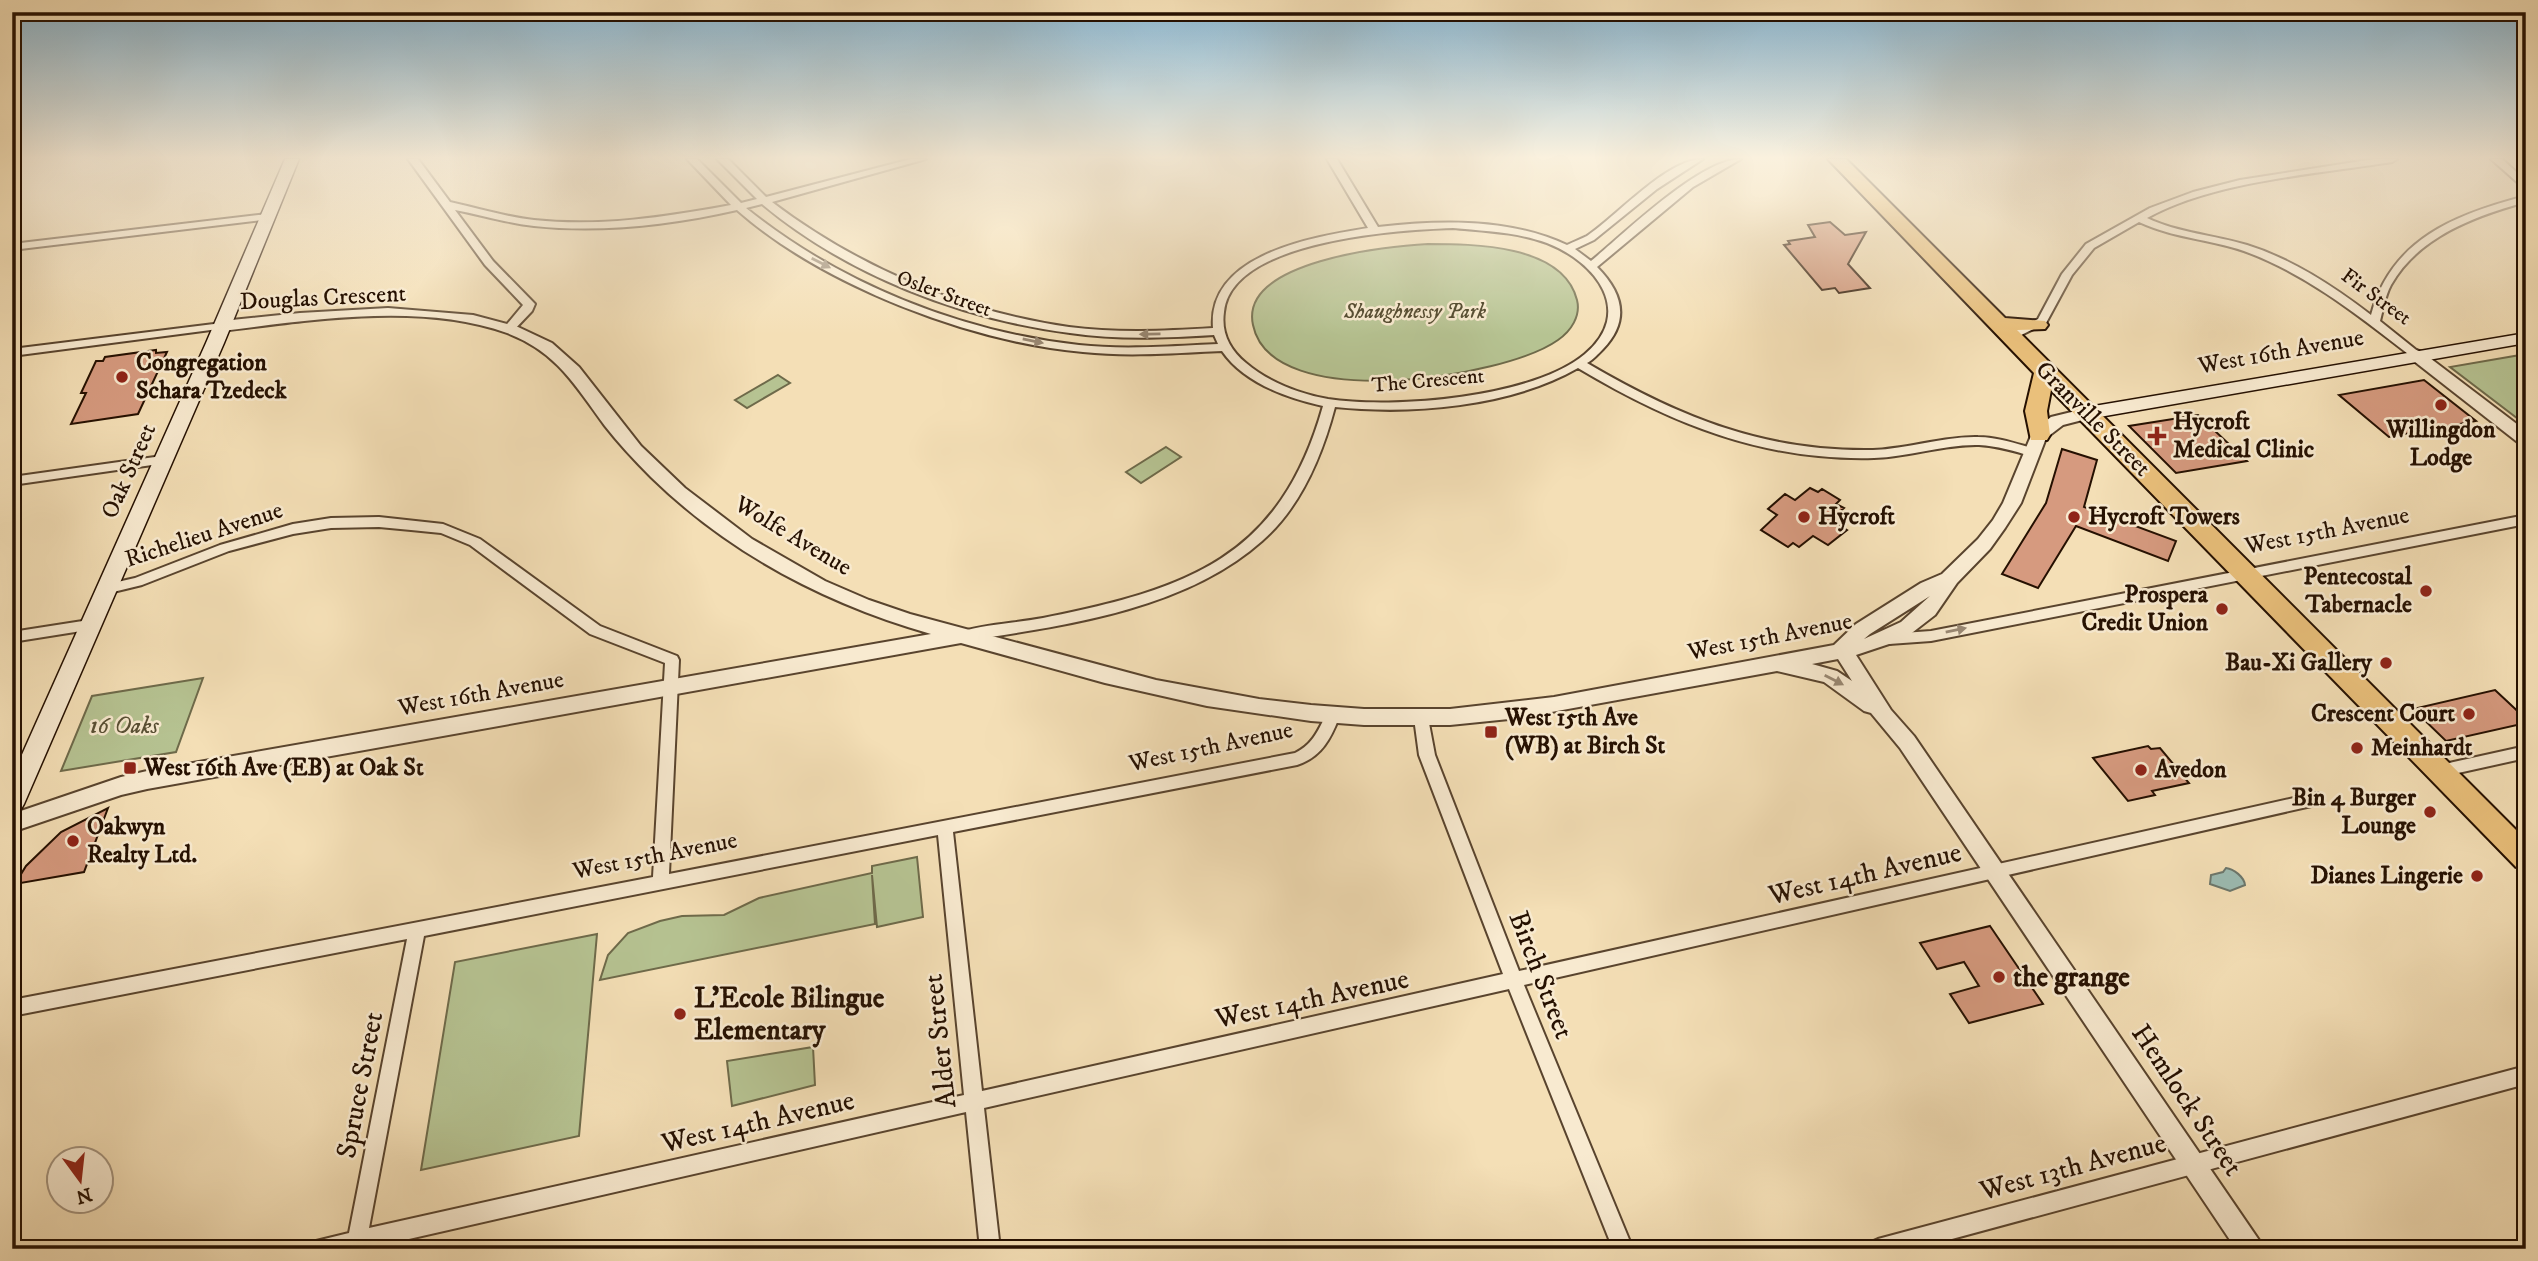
<svg xmlns="http://www.w3.org/2000/svg" width="2538" height="1261" font-family="'IM FELL DW Pica',serif">
  <style>
    .green { fill: #b6c392; stroke: #6e6a4a; stroke-width: 2 }
    .water { fill: #9cbcb3; stroke: #6c776c; stroke-width: 2 }
    .building { fill: #d69a7f; stroke: #251001; stroke-width: 2 }
    .lines { fill: none; stroke-linecap: round; stroke-linejoin: round }
    .minor-casing { stroke: #59442e; stroke-width: 4 }
    .tertiary-casing { stroke: #59442e; stroke-width: 4 }
    .secondary-casing { stroke: #251001; stroke-width: 3 }
    .trunk-casing { stroke: #251001; stroke-width: 4 }
    .minor { fill: #f8ead0; fill-rule: evenodd }
    .tertiary { fill: #f8ead0; fill-rule: evenodd }
    .secondary { fill: #f8ead0; fill-rule: evenodd }
    .trunk { fill: #eac07b; fill-rule: evenodd }
    .oneway { fill: #998873 }
    .poi-dot { fill: #8f2418; stroke: #f8ead0; stroke-width: 2.5 }
    .labels { text-anchor: middle; dominant-baseline: central; stroke-width: 5; stroke-linejoin: round; paint-order: stroke }
    .far-street-label { font-size: 21px; fill: #251001; stroke: #f8ead0 }
    .far-park-label { font-size: 21px; font-style: italic; fill: #584f34; stroke: #f8ead0 }
    .street-label { font-size: 24px; fill: #251001; stroke: #f8ead0 }
    .poi-label { font-size: 24px; font-weight: bold; fill: #251001; stroke: #f8ead0; text-anchor: start }
    .park-label { font-size: 24px; font-style: italic; fill: #584f34; stroke: #f8ead0 }
    .near-street-label { font-size: 28px; fill: #251001; stroke: #f8ead0 }
    .near-poi-label { font-size: 28px; font-weight: bold; fill: #251001; stroke: #f8ead0; text-anchor: start }
  </style>
  <rect width="100%" height="100%" fill="#f4dfb6"/>
  <filter id="stains"><feTurbulence type="fractalNoise" baseFrequency=".00286" numOctaves="4"/><feColorMatrix values="0 0 0 0 .2 0 0 0 0 .09 0 0 0 0 .02 0 0 0 .5 -.17"/></filter>
  <radialGradient id="worn" r=".72"><stop offset=".6" stop-color="#630" stop-opacity="0"/><stop offset="1" stop-color="#630" stop-opacity=".3"/></radialGradient>
  <g class="green">
    <path d="M1428 244C1472 244 1563 244 1577 300 1581 316 1571 331 1558 340 1505 378 1271 415 1253 325 1239 261 1388 246 1428 244Z"/>
    <polygon points="2526,354 2526,425 2450,367"/>
    <polygon points="778,375 790,383 747,408 735,400"/>
    <polygon points="1166,447 1181,457 1141,483 1126,472"/>
    <polygon points="203,678 176,752 61,771 92,696"/>
    <polygon points="917,857 923,917 877,927 872,875 875,924 600,980 608,955 628,933 660,921 682,916 724,915 759,898 872,873 872,866"/>
    <polygon points="597,934 579,1136 421,1170 455,962"/>
    <polygon points="813,1047 815,1085 732,1106 727,1061"/>
  </g>
  <path class="water" d="M2226 868C2234 869 2244 877 2245 885L2230 891 2210 884 2211 875 2223 872Z"/>
  <g class="building">
    <polygon points="1830,222 1845,235 1866,232 1848,264 1870,288 1839,293 1835,288 1822,290 1784,245 1790,244 1788,241 1815,237 1808,225"/>
    <polygon points="156,350 156,353 167,352 138,414 71,424 86,393 81,393 96,361 103,361 105,357"/>
    <polygon points="2424,380 2476,421 2389,437 2339,395"/>
    <polygon points="2198,415 2247,461 2176,473 2129,426"/>
    <polygon points="2062,449 2097,460 2084,507 2176,541 2168,561 2076,526 2038,588 2002,574 2046,503"/>
    <polygon points="1810,488 1818,492 1822,489 1840,500 1836,504 1844,508 1830,520 1847,530 1828,545 1813,536 1799,547 1793,543 1788,547 1761,530 1777,515 1768,509 1785,494 1795,500"/>
    <polygon points="2495,690 2526,719 2526,723 2446,741 2413,709"/>
    <polygon points="2148,746 2151,749 2160,748 2189,783 2152,791 2155,795 2128,801 2093,758"/>
    <polygon points="108,808 84,872 15,884 26,866 61,832"/>
    <polygon points="1990,926 2043,1004 1969,1023 1950,994 1979,986 1964,962 1937,969 1920,943"/>
  </g>
  <g class="lines">
    <g class="minor-casing">
      <g id="minor">
        <path d="M408 159H418L450 202C478 208 506 217 534 220 600 227 666 217 731 205L687 159H697L741 203 757 199 717 159H728L766 197 911 159H926L772 202C858 267 962 312 1069 327 1116 333 1165 331 1213 328 1207 254 1313 237 1368 228L1327 159H1337L1378 227C1440 220 1509 218 1567 245 1573 242 1581 239 1587 236 1617 216 1667 159 1703 159L1657 189 1594 240 1575 249 1591 261C1624 234 1700 159 1741 159L1693 187 1597 267C1623 293 1630 321 1603 349 1598 354 1593 360 1587 363 1679 417 1764 452 1873 450 1908 449 1943 436 1978 437 1998 437 2017 444 2035 449L2037 452 2031 456C2014 451 1997 446 1979 445 1944 444 1909 457 1874 458 1763 461 1672 424 1578 368 1510 407 1412 415 1335 407 1322 456 1301 507 1262 541 1185 610 1063 626 964 641L959 640 957 636 959 632C986 624 1015 623 1043 618 1187 589 1280 559 1323 406 1287 398 1244 383 1222 351 1176 353 1129 357 1083 352 970 342 822 285 737 210 671 225 601 233 534 226 507 223 481 215 455 210L493 261 535 304 532 311 513 331H505L503 329 523 305 485 265ZM762 204C847 275 961 319 1070 333 1117 340 1166 338 1214 335L1218 344C1172 346 1125 350 1079 345 961 332 838 283 746 208ZM1453 228C1484 231 1517 232 1547 243 1596 262 1635 312 1585 354 1533 398 1393 409 1328 399 1300 394 1268 382 1246 363 1230 350 1221 333 1224 312 1231 240 1398 230 1453 228Z"/>
        <path d="M2374 159H2397L2392 162C2317 174 2213 181 2147 218 2179 233 2214 235 2247 245 2292 259 2333 286 2371 315 2391 239 2456 214 2526 196V202C2475 216 2418 237 2391 285 2385 296 2383 310 2380 321L2420 353V357H2412C2359 316 2307 274 2244 251 2209 239 2173 238 2139 222L2094 248 2072 275 2046 323 2015 338 2011 339 2005 336 2038 319 2062 274 2086 244 2150 208 2193 192 2240 180Z"/>
        <polygon points="2491,159 2502,159 2526,181 2526,190"/>
        <polygon points="267,214 272,217 271,219 12,250 12,244"/>
        <polygon points="222,323 226,324 226,328 12,356 12,349"/>
        <polygon points="162,456 168,460 166,463 12,485 12,477"/>
        <polygon points="2526,515 2526,524 1931,641 1889,644 1882,639 1889,634 1931,631"/>
        <path d="M379 517 443 524 480 539 600 626 677 656 679 660 669 874 1295 753C1314 744 1319 728 1328 711H1338L1340 715C1331 738 1322 757 1297 765L953 832 982 1091 1503 974 1419 755 1414 718 1416 714H1426L1428 718 1435 755 1519 971 2316 793 2321 794 2324 799 2321 804 2316 805 1524 985 1633 1249H1613L1509 989 984 1108 1000 1249H980L966 1112 365 1249H309L312 1242 349 1233 407 939 12 1016V1000L653 877 665 663 590 634 470 545 441 533 411 530 379 527 331 528 293 534 229 551 142 585 105 594 98 589 100 586 135 578 220 545 293 524 331 518ZM938 835 964 1095 369 1228 424 936Z"/>
        <polygon points="89,620 94,621 96,625 94,629 12,642 12,632"/>
        <polygon points="2526,746 2526,758 2440,777 2435,775 2432,771 2435,767 2440,765"/>
        <polygon points="2526,1066 2526,1084 1915,1249 1868,1249 1871,1242 1878,1239"/>
      </g>
    </g>
    <g class="tertiary-casing">
      <g id="tertiary">
        <path d="M388 308 473 315 518 327 552 343 579 367 641 446 685 488 752 539 825 581 869 600 910 614 1156 680 1259 699 1311 705 1364 709H1450L1554 697 1834 645 1856 624 1921 583 1942 574 1978 539 1993 520 2003 503 2033 431 2051 417 2088 408 2094 409 2096 413 2094 417 2063 425 2046 438 2021 503 2005 528 1990 549 1957 583 1935 615 1904 639 1856 655 1891 710 1914 736 2265 1249H2236L1900 748 1871 713 1864 711 1824 682 1777 671 1519 718 1450 725H1364L1311 721 1207 706 1105 683 961 643 147 789 121 795 12 832V814L121 777 147 771 931 634C826 604 730 554 651 477 635 461 619 444 605 426 575 385 557 352 507 333 422 302 310 320 222 331L214 326 222 321 300 313ZM1930 596 1901 622 1864 639 1870 634ZM1838 659 1852 681 1837 671 1812 664Z"/>
        <polygon points="2416,350 2422,352 2526,431 2526,445 2520,444 2410,358 2408,355"/>
      </g>
    </g>
    <g class="secondary-casing">
      <g id="secondary">
        <polygon points="285,159 299,159 224,343 24,804 20,811 12,814 12,777 206,343"/>
        <polygon points="2526,333 2526,343 2088,419 2079,413 2088,407"/>
      </g>
    </g>
    <g class="trunk-casing">
      <polygon id="trunk" points="1828,159 1846,159 2005,318 2045,321 2048,325 2045,329 2017,330 2526,840 2526,871 2516,867 2051,390 2047,411 2050,435 2047,440 2031,440 2025,411 2034,373"/>
    </g>
    <use href="#minor" class="minor"/>
    <use href="#tertiary" class="tertiary"/>
    <use href="#secondary" class="secondary"/>
    <use href="#trunk" class="trunk"/>
  </g>
  <defs><path id="oneway-solid" d="M-6-.8H1V-3.2L6.5 0L1 3.2V.8H-6Z" transform="scale(1.75)"/></defs>
  <g class="oneway">
    <use href="#oneway-solid" transform="translate(821 263) rotate(27)"/>
    <use href="#oneway-solid" transform="translate(1150 334) rotate(179)"/>
    <use href="#oneway-solid" transform="translate(1033 341) rotate(11)"/>
    <use href="#oneway-solid" transform="translate(1956 630) rotate(-11)"/>
    <use href="#oneway-solid" transform="translate(1834 680) rotate(27)"/>
  </g>
  <linearGradient id="sky" x2="0" y2="1"><stop stop-color="#89b7d3"/><stop offset="0.47" stop-color="#faf1de"/><stop offset="1" stop-color="#faf1de" stop-opacity="0"/></linearGradient>
  <rect width="2538" height="335" fill="url(#sky)"/>
  <g class="poi-dot">
    <circle cx="122" cy="377" r="7"/>
    <circle cx="2441" cy="405" r="7"/>
    <path d="M2153.5 425.5h7v7h7v7h-7v7h-7v-7h-7v-7h7z"/>
    <circle cx="1804" cy="517" r="7"/>
    <circle cx="2074" cy="517" r="7"/>
    <circle cx="2426" cy="591" r="7"/>
    <circle cx="2222" cy="609" r="7"/>
    <circle cx="2386" cy="663" r="7"/>
    <circle cx="2469" cy="714" r="7"/>
    <rect x="1484" y="725" width="14" height="14" rx="3.5"/>
    <circle cx="2357" cy="748" r="7"/>
    <rect x="123" y="761" width="14" height="14" rx="3.5"/>
    <circle cx="2141" cy="770" r="7"/>
    <circle cx="2430" cy="812" r="7"/>
    <circle cx="73" cy="841" r="7"/>
    <circle cx="2477" cy="876" r="7"/>
    <circle cx="1999" cy="977" r="7"/>
    <circle cx="680" cy="1014" r="7"/>
  </g>
  <g class="labels">
    <g class="far-street-label">
      <text transform="translate(944 294) rotate(20)">Osler Street</text>
      <text transform="translate(2376 297) rotate(36)">Fir Street</text>
      <text transform="translate(1428 381) rotate(-5)">The Crescent</text>
    </g>
    <g class="far-park-label">
      <text x="1415" y="312">Shaughnessy Park</text>
    </g>
    <g class="street-label">
      <text transform="translate(323 298) rotate(-3)">Douglas Crescent</text>
      <text transform="translate(2281 352) rotate(-10)">West 16th Avenue</text>
      <text transform="translate(2093 419) rotate(45)">Granville Street</text>
      <text transform="translate(129 471) rotate(-66)">Oak Street</text>
      <text transform="translate(2327 531) rotate(-11)">West 15th Avenue</text>
      <text transform="translate(204 535) rotate(-18)">Richelieu Avenue</text>
      <text transform="translate(793 536) rotate(31)">Wolfe Avenue</text>
      <text transform="translate(1770 637) rotate(-11)">West 15th Avenue</text>
      <text transform="translate(481 694) rotate(-10)">West 16th Avenue</text>
      <text transform="translate(1211 747) rotate(-12)">West 15th Avenue</text>
      <text transform="translate(655 856) rotate(-11)">West 15th Avenue</text>
    </g>
    <g class="poi-label">
      <text x="136" y="363">Congregation<tspan x="136" dy="28">Schara Tzedeck</tspan></text>
      <text x="2173" y="422">Hycroft<tspan x="2173" dy="28">Medical Clinic</tspan></text>
      <text x="2441" y="430" text-anchor="middle">Willingdon<tspan x="2441" dy="28">Lodge</tspan></text>
      <text x="1818" y="517">Hycroft</text>
      <text x="2088" y="517">Hycroft Towers</text>
      <text x="2412" y="577" text-anchor="end">Pentecostal<tspan x="2412" dy="28">Tabernacle</tspan></text>
      <text x="2208" y="595" text-anchor="end">Prospera<tspan x="2208" dy="28">Credit Union</tspan></text>
      <text x="2372" y="663" text-anchor="end">Bau-Xi Gallery</text>
      <text x="2455" y="714" text-anchor="end">Crescent Court</text>
      <text x="1505" y="718">West 15th Ave<tspan x="1505" dy="28">(WB) at Birch St</tspan></text>
      <text x="2371" y="748">Meinhardt</text>
      <text x="144" y="768">West 16th Ave (EB) at Oak St</text>
      <text x="2155" y="770">Avedon</text>
      <text x="2416" y="798" text-anchor="end">Bin 4 Burger<tspan x="2416" dy="28">Lounge</tspan></text>
      <text x="87" y="827">Oakwyn<tspan x="87" dy="28">Realty Ltd.</tspan></text>
      <text x="2463" y="876" text-anchor="end">Dianes Lingerie</text>
    </g>
    <g class="park-label">
      <text x="124" y="726">16 Oaks</text>
    </g>
    <g class="near-street-label">
      <text transform="translate(1865 874) rotate(-13)">West 14th Avenue</text>
      <text transform="translate(1541 975) rotate(69)">Birch Street</text>
      <text transform="translate(1312 999) rotate(-12)">West 14th Avenue</text>
      <text transform="translate(940 1041) rotate(-96)">Alder Street</text>
      <text transform="translate(360 1085) rotate(-79)">Spruce Street</text>
      <text transform="translate(2187 1100) rotate(56)">Hemlock Street</text>
      <text transform="translate(758 1122) rotate(-13)">West 14th Avenue</text>
      <text transform="translate(2073 1167) rotate(-15)">West 13th Avenue</text>
    </g>
    <g class="near-poi-label">
      <text x="2013" y="977">the grange</text>
      <text x="694" y="998">L'Ecole Bilingue<tspan x="694" dy="32">Elementary</tspan></text>
    </g>
  </g>
  <rect width="2538" height="1261" fill="none" stroke="#f4dfb6" stroke-width="42"/>
  <rect x="14" y="14" width="2510" height="1233" fill="none" stroke="#251001" stroke-width="3.5"/>
  <rect x="21" y="21" width="2496" height="1219" fill="none" stroke="#251001" stroke-width="2"/>
  <g transform="translate(80 1180) rotate(165)"><circle r="33" fill="#f8ead0" stroke="#a4937d" stroke-width="2"/>
  <path d="M0-5L12 26L0 18L-12 26Z" fill="#8f2418"/>
  <text y="-10" font-size="19" font-weight="bold" text-anchor="middle" fill="#251001">N</text>
  </g>
  <rect width="100%" height="100%" filter="url(#stains)"/>
  <rect width="100%" height="100%" fill="url(#worn)"/>
</svg>
